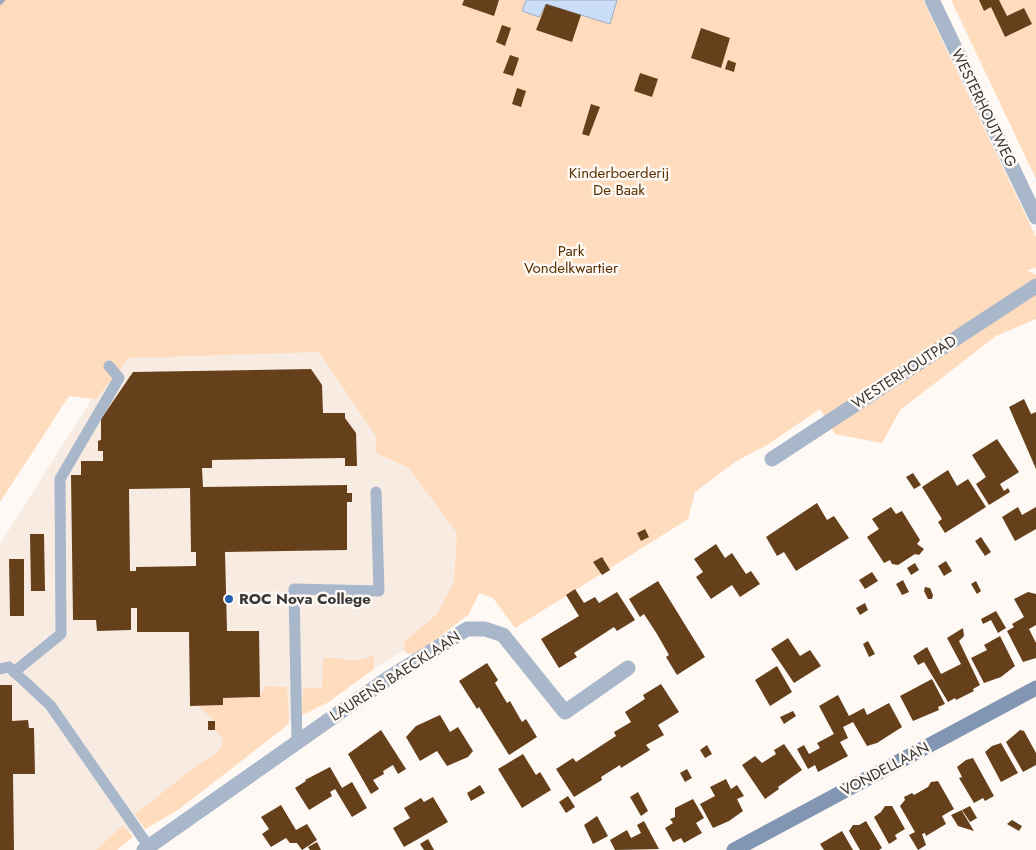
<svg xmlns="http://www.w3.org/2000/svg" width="1036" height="850" font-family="Jost,sans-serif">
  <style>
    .built { fill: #f8ece2 }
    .green { fill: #ffdcbd }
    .water { fill: #cadef9; stroke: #9eacbe }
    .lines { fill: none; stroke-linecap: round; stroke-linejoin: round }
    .stream { stroke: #9eacbe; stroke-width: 6 }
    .building { fill: #65401b; fill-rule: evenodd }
    .lane { stroke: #a9b7cb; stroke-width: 11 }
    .street { stroke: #a9b7cb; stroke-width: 15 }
    .secondary { stroke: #8296b3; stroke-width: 15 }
    .poi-dot { fill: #2360b1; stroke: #fef9f4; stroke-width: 2 }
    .labels { text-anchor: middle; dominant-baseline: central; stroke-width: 5; stroke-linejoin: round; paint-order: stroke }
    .street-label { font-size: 15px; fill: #393735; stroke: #fef9f4 }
    .park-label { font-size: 15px; fill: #593000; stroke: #fef9f4 }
    .poi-label { font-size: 15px; font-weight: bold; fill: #393735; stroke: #fef9f4; text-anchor: start }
  </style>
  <rect width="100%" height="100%" fill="#fef9f4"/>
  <polygon class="built" points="322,341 482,565 434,632 268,733 120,839 110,850 0,850 0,544 100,386 136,347"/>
  <g class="green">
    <polygon points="0,0 923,0 1036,237 1036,268 1027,270 1036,275 1036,319 996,336 900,410 882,443 835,434 820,409 767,445 735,462 695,492 688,519 515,628 493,598 479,593 469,614 416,655 405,653 404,642 437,614 454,582 457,533 409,468 376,453 376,436 319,352 129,358 96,399 69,396 0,502"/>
    <polygon points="951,0 1036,0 1036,179"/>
    <path d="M374 655V669L327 703 302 715 303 688H322L323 658C347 656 348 667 374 655Z"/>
    <path d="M265 686 287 687 289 724 178 810 145 829 135 814 199 764C211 756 220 756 223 740L215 730V721L198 706 222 705 223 698 260 697Z"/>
    <polygon points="123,825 133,837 117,850 96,850"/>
  </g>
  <polygon class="water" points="526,0 617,0 610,24 546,4 539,17 522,11"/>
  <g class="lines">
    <polyline class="stream" points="0,2 2,0"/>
  </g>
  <g class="building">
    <polygon points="464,0 499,0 494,16 462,5"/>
    <polygon points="979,0 999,0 1007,16 1024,8 1032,24 1005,37 991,7 984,11"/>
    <polygon points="546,4 581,15 572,42 536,30"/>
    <polygon points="502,25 511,28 505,46 496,42"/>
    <polygon points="701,28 730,38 721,68 691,58"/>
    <polygon points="510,55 519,58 513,76 503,73"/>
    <polygon points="728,60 736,63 734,72 725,69"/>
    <polygon points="640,73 658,79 652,97 634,91"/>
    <polygon points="517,88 526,91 521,107 512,104"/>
    <polygon points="591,104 600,107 589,136 582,134"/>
    <path d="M311 369 322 385 323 413H345V418L356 433 357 466H345V458L212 460V468H202L203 487 347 485V493H352V502H347V550L225 552 227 631H259L260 697 223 698V705L190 706 189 632H137V608H131V630L97 631 96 620H73L71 475H81V461H103V451H98V441L103 439 101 440V419L133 372ZM190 488 191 552H196V566L136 567V571H130L129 489Z"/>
    <polygon points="1024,399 1031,414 1036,412 1036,469 1009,407"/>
    <polygon points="997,439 1019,472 1000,484 1004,491 1008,488 1010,492 989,505 976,484 986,477 972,455"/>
    <polygon points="948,470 957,486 968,479 986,507 945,533 938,522 942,519 922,487"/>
    <polygon points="913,473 921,485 914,489 906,477"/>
    <polygon points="817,503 827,520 834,516 849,538 796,571 784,552 777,556 766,537"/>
    <polygon points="891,507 896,514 902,511 920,540 917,544 924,549 919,555 915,554 898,565 892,564 890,560 884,563 867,537 879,529 872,519"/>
    <polygon points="1018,507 1022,515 1036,507 1036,529 1015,541 1002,517"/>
    <polygon points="645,529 649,537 641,541 637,533"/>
    <polygon points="30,534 44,534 45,591 31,591"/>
    <polygon points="981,537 991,552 985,556 975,541"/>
    <polygon points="716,544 725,558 732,553 746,574 751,571 760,584 740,597 732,585 711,599 696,577 703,572 694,559"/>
    <polygon points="602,557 610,570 602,575 593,562"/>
    <polygon points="9,559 24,559 24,616 10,616"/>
    <polygon points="946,561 952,571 944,576 938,566"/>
    <polygon points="915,563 919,570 911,575 907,568"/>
    <polygon points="872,572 878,581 865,589 859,580"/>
    <polygon points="903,580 909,592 902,595 896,584"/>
    <polygon points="658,581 705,657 677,675 666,657 669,655 657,634 644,614 640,617 629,599"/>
    <polygon points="976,581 981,591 977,594 971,584"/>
    <polygon points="925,587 930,588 933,595 932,599 928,599 924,591"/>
    <polygon points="575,589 584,603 595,597 599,603 617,592 635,620 617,631 614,627 574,653 577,657 559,668 541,639 579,616 566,595"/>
    <polygon points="1028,592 1036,594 1036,625 1029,629 1036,643 1036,658 1023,662 1007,631 1014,627 1012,624 1024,617 1014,599"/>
    <polygon points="865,603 868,610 860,615 856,608"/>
    <polygon points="996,611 1006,628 998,633 991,620 983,624 981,619"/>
    <polygon points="963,628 964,636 959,641 980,685 973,689 974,691 956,700 955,698 948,702 924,662 918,665 913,656 927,647 941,674 961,664 947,638"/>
    <polygon points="1000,636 1015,666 1001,677 984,683 971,658 987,650 984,645"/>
    <polygon points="788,638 800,656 810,650 821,666 794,683 771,649"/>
    <polygon points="868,641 875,654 869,657 863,644"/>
    <polygon points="487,663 498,680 495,683 507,703 510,701 522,722 526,719 537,737 509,755 479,707 477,709 459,681"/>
    <polygon points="777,666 792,692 770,706 755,680"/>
    <polygon points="932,679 945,704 938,707 939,710 913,721 900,696"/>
    <polygon points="661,684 679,712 658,725 664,735 646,745 650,750 621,768 620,765 601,777 602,780 574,797 556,769 573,758 576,762 616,736 614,732 631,722 625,712 645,699 643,695"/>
    <polygon points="0,685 12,685 12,721 28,720 29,728 34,728 35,774 13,774 14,850 0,850"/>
    <polygon points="838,695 849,716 864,708 867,715 889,703 902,727 877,743 867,746 853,722 843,727 848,738 840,742 848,756 818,772 815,765 808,769 797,749 804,745 809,754 820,748 817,743 834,734 819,706"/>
    <polygon points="793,711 796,716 784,724 780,717"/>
    <polygon points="440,715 450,732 458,727 473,751 468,757 447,766 437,751 420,761 406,737 416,726"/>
    <rect x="208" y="721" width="7" height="9"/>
    <polygon points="381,730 406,769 398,774 393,765 383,771 384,774 373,780 379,789 371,794 348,754"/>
    <polygon points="1020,730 1024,731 1036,753 1036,765 1023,772 1006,742"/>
    <polygon points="1001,743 1018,773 1001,782 985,752 992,746"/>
    <polygon points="784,744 802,770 778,787 779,789 765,799 742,765 755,756 762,763 776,754 774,750"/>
    <polygon points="707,745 712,754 705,758 700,750"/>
    <polygon points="523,754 536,775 540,772 551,790 522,808 498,769"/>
    <polygon points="973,758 994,796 985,801 983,798 974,803 959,778 962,777 957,767 966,760"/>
    <polygon points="330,767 342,788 352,782 367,808 352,817 335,789 330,792 332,796 309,810 295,788 306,781 305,780"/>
    <polygon points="687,769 692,778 685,782 680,773"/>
    <polygon points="726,779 731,789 737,785 744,796 737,799 743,811 729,821 713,828 700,804 715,796 710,787"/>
    <polygon points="938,781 954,809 942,816 946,824 926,836 925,833 922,834 926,845 918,850 909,835 915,832 900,806 905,800 904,797 912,793 914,795 928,787 931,782"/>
    <polygon points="480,785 485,793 471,801 467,793"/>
    <polygon points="638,792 648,811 641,816 630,797"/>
    <polygon points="568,796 575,807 566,813 559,802"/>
    <polygon points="433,797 448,822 404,847 393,828 410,818 404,808 421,798 424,802"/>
    <polygon points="693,799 704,818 696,823 702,833 684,843 681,838 673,842 665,828 673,823 670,819 675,817 675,808"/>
    <polygon points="281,805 296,830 307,824 317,840 302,850 297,843 290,843 286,838 271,847 262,834 269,829 261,817"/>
    <polygon points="885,806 892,806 905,829 895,835 897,839 889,844 874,817 881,812"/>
    <polygon points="970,806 977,818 970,822 962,810"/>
    <polygon points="962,810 962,811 974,831 958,826 953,818 951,815"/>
    <polygon points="597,816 608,836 593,844 584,825"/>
    <polygon points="1012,820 1022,826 1019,831 1007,824"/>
    <polygon points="644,821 659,849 615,850 610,840 627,830 631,838 641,833 637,825"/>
    <polygon points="866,821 882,848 879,850 860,850 849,831 853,825 859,825"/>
    <polygon points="842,831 853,850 824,850 820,844"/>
    <polygon points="428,839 434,850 424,850 420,844"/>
    <polygon points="317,842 321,850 310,850 308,847"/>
  </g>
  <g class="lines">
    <g class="lane">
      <polyline points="0,669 9,667 50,705 149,847"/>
      <polyline points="14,672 61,634 60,479 119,378 109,366"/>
      <polyline points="297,743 294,589 379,591 376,492"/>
    </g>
    <g class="street">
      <polyline points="932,0 1036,217"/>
      <polyline points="772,459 1036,286"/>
      <polyline points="144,850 390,677 467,629 485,629 503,635 565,712 628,668"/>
    </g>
    <polyline class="secondary" points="734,850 1036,688"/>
  </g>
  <circle class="poi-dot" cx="229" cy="599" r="5"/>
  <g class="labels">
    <g class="street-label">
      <text transform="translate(984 108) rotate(64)">WESTERHOUTWEG</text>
      <text transform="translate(904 372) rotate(-33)">WESTERHOUTPAD</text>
      <text transform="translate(395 676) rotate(-33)">LAURENS BAECKLAAN</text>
      <text transform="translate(885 769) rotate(-28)">VONDELLAAN</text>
    </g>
    <g class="park-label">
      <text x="619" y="173">Kinderboerderij<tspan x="619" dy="17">De Baak</tspan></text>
      <text x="571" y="251">Park<tspan x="571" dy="17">Vondelkwartier</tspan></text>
    </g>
    <g class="poi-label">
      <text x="239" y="599">ROC Nova College</text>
    </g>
  </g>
</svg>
